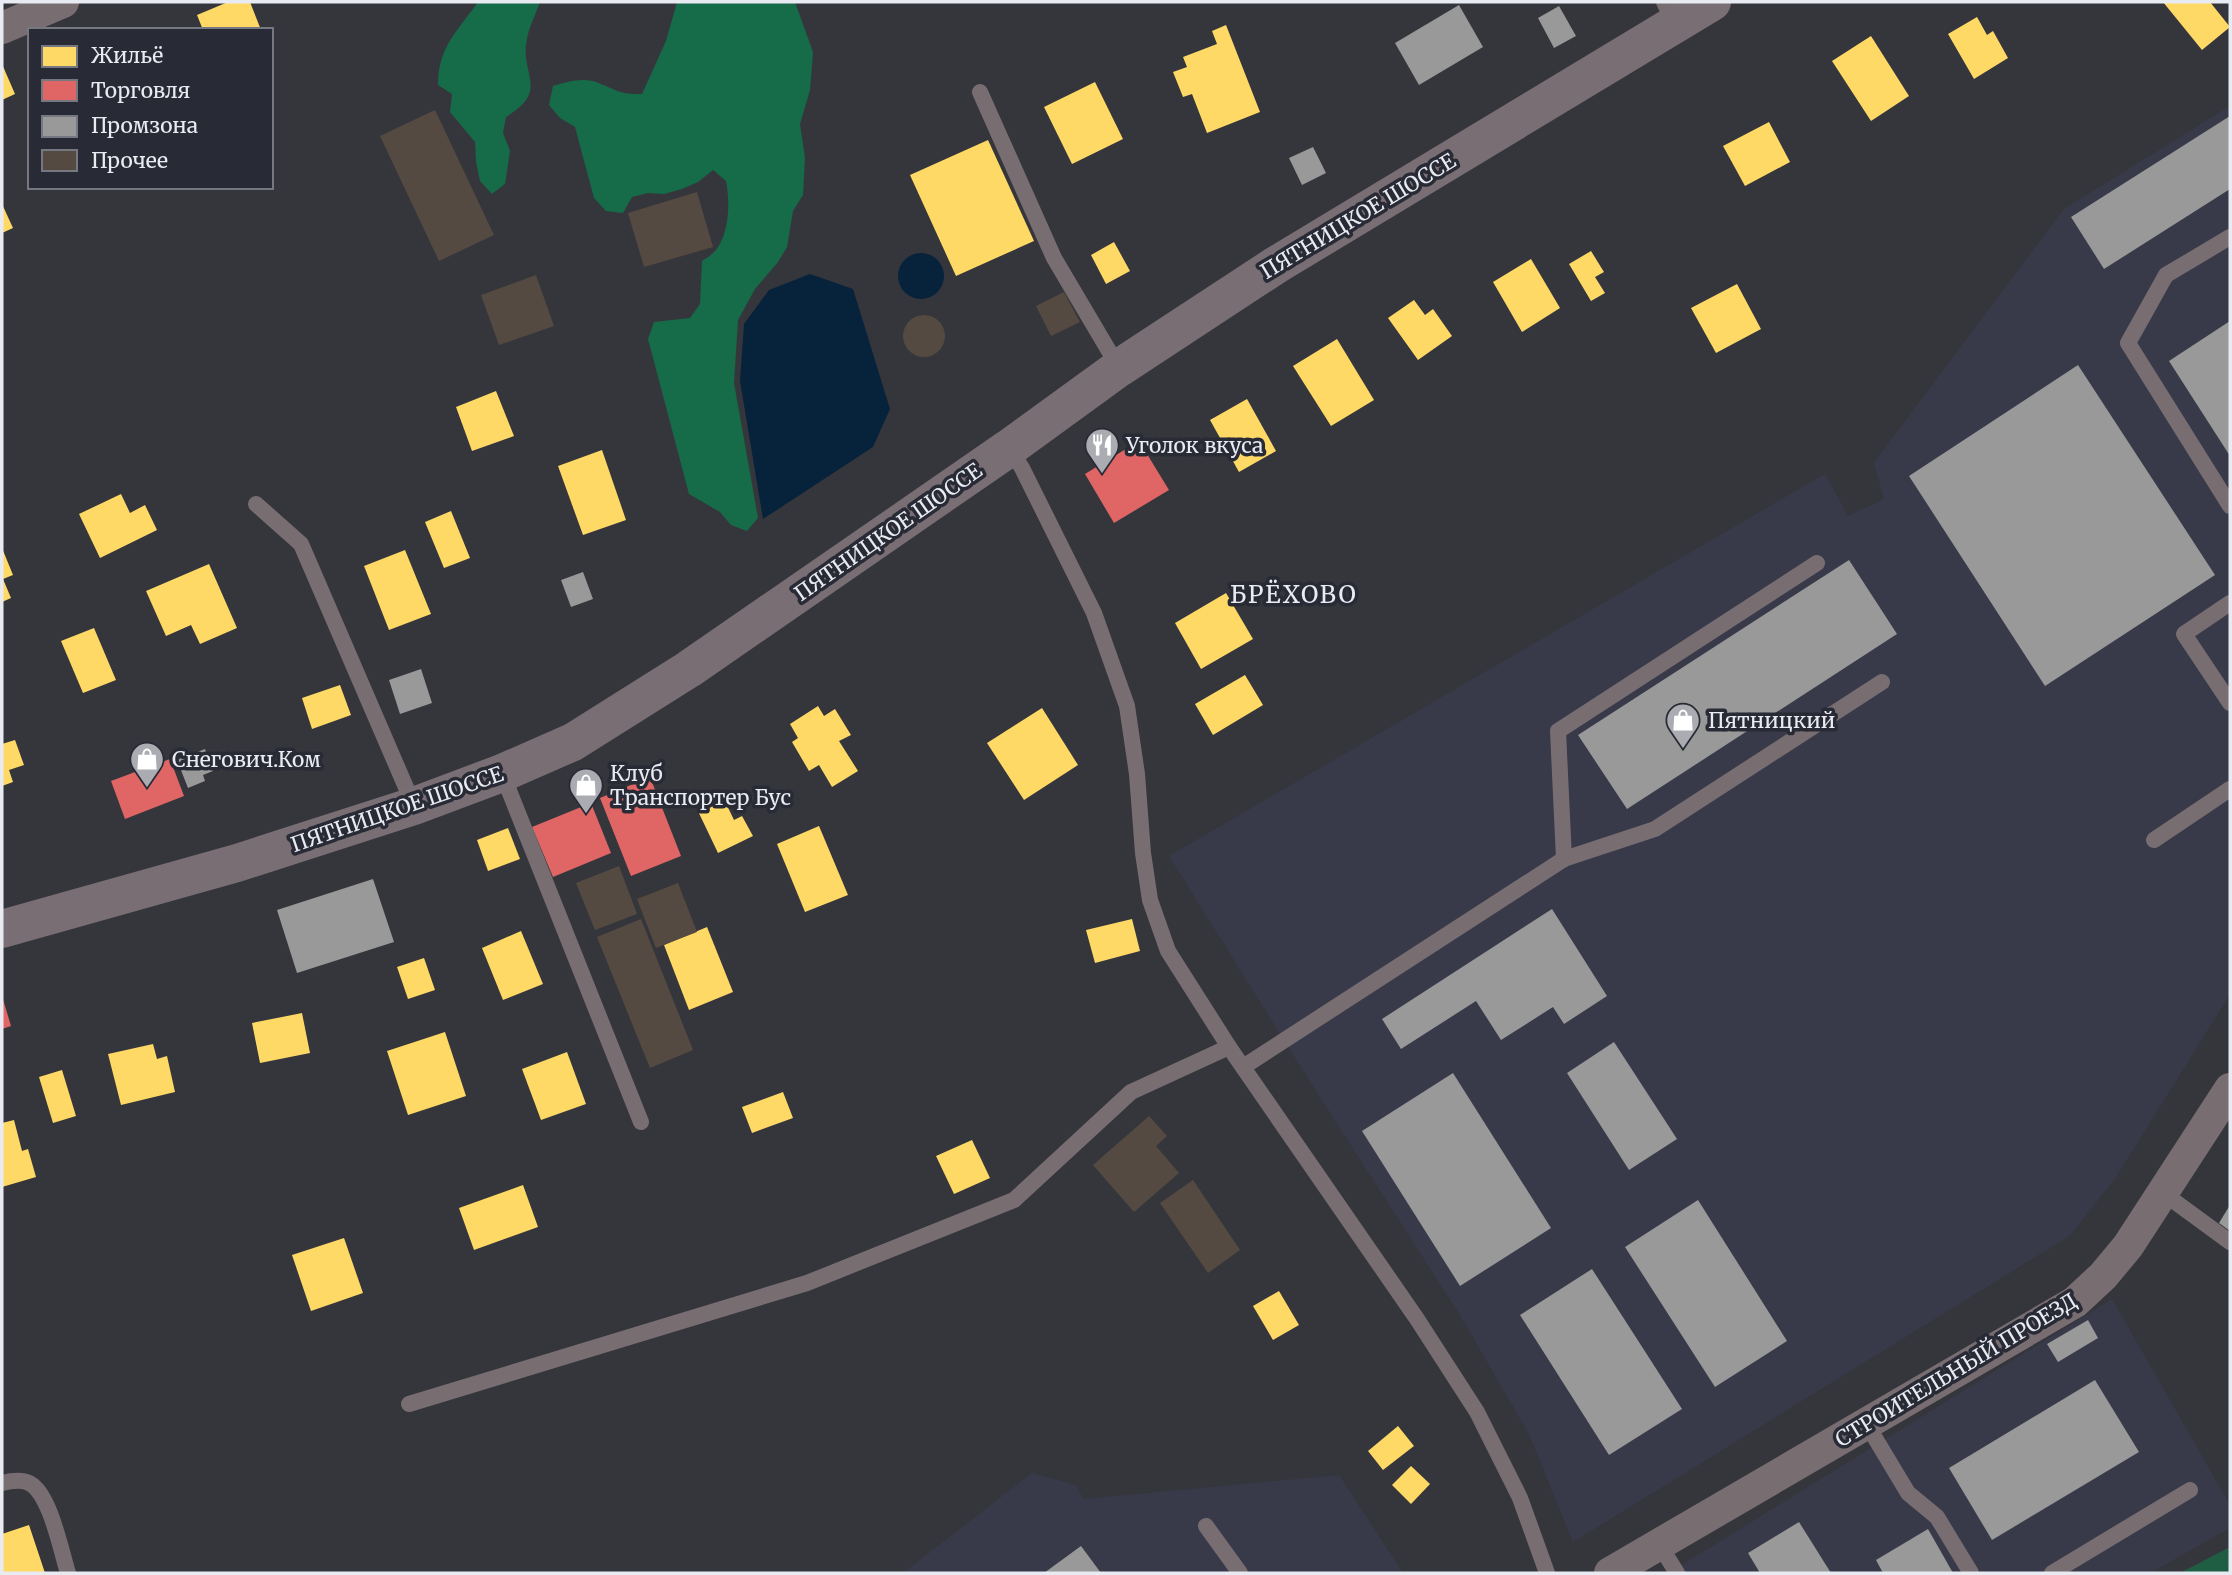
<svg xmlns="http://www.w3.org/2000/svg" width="2232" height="1575" font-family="Merriweather,serif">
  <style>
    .built { fill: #383a4a }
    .green { fill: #205e43 }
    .forest { fill: #166b49 }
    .water { fill: #07223b }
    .homes { fill: #ffd966 }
    .shops { fill: #e06666 }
    .industry { fill: #999 }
    .building { fill: #544a41 }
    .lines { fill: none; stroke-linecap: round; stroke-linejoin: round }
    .service { stroke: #786e72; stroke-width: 16 }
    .minor { stroke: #786e72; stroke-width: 32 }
    .primary { stroke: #786e73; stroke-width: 38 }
    .labels { text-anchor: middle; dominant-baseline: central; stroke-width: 7; stroke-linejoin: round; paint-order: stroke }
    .street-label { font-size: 21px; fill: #e9ebf2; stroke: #282a35 }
    .poi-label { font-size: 21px; fill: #e9ebf2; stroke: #282a35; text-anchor: start }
    .quarter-label { font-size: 24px; letter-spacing: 2px; fill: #e9ebf2; stroke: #282a35 }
  </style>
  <rect width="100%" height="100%" fill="#35363c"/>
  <g class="built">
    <polygon points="2230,106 2230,994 2116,1177 2071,1235 1573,1542 1529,1434 1460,1315 1302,1069 1169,856 1825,474 1848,516 1884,499 1874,463 2064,209"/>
    <polygon points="2112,1299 2230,1505 2230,1528 2150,1573 1669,1573"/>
    <polygon points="1032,1473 1075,1485 1084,1499 1339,1475 1403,1573 903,1573"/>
  </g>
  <polygon class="green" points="2230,1547 2230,1573 2180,1573"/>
  <g class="forest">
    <path d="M478 2H540C536 14 529 26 527 39 519 74 551 90 506 117L503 133 510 151 505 184 492 194 480 181 476 162 475 142 450 112 452 94 438 85C438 47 457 32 478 2Z"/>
    <path d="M677 2H795L813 52 810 90 800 124 805 158 803 195 793 211 787 247 778 262 755 289 738 320 734 383 758 518 747 531 731 525 720 512 689 494 648 339 654 322 690 318 700 304 702 261C706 258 712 255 715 251 730 234 730 201 726 181L713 170 698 182 682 189 664 194 648 193 632 197 623 213 606 211 594 198 575 127 560 118 549 105 553 86C566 82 579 78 593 81 614 88 618 95 642 94L666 41Z"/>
  </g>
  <g class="water">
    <circle cx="921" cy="276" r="23"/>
    <polygon points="810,274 853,289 890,409 873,447 763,519 740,381 744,324 769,290"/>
  </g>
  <g class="homes">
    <polygon points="228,2 250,2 261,30 203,30 197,15"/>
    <polygon points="2163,2 2210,2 2230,27 2202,50"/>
    <polygon points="1977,17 1987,35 1993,31 2008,58 1974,79 1948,34"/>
    <polygon points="1226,25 1260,112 1207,133 1192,94 1183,97 1173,72 1187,67 1183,57 1217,44 1212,31"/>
    <polygon points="1871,36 1909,96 1871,121 1832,61"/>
    <polygon points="2,64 15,94 2,100"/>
    <polygon points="1095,82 1123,139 1072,164 1044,107"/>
    <polygon points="1769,122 1790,162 1745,186 1723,146"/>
    <polygon points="988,140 1034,241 956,276 910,175"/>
    <polygon points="2,204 13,228 2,233"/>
    <polygon points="1114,242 1130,271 1106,284 1091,255"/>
    <polygon points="1591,251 1604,272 1595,277 1605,293 1591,301 1569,264"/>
    <polygon points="1531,259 1560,308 1522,332 1493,282"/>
    <polygon points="1737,284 1761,329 1716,353 1691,308"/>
    <polygon points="1414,300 1425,315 1433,309 1452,336 1418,360 1388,318"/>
    <polygon points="1337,339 1374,400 1331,426 1293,366"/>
    <polygon points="496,391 514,436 472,451 456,407"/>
    <polygon points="1247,399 1276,451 1239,472 1210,420"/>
    <polygon points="602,450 626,520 583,535 558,466"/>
    <polygon points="121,494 130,513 145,505 157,530 100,558 79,514"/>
    <polygon points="451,511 470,558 444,568 425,522"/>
    <polygon points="2,548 13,575 3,579 11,598 2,602"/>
    <polygon points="405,550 431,614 389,630 364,566"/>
    <polygon points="209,564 237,628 200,644 191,625 166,636 146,591"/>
    <polygon points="1226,593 1253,639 1201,669 1175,623"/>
    <polygon points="94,628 116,680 83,693 61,641"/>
    <polygon points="1245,675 1263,705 1213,735 1195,704"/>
    <polygon points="340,685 351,715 312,729 302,698"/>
    <polygon points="818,706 824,716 835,709 851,735 839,741 858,771 832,787 819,765 809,771 792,742 798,738 790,724"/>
    <polygon points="1042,708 1078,765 1024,800 987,743"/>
    <polygon points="15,740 24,765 9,770 13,782 2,786 2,744"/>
    <polygon points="723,797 734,820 742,816 753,836 718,853 697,809"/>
    <polygon points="819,826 848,895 805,912 777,844"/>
    <polygon points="508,828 520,859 488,871 477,840"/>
    <polygon points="1132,919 1140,951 1095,963 1086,930"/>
    <polygon points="707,927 733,992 689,1010 664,945"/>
    <polygon points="521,931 543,984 503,1000 482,948"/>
    <polygon points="424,958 435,990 408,999 397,967"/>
    <polygon points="302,1013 310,1053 260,1063 252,1023"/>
    <polygon points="445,1032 466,1096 408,1115 387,1051"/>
    <polygon points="153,1044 157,1059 167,1056 175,1092 121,1105 108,1054"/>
    <polygon points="567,1052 586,1104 541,1120 522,1069"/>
    <polygon points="62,1070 76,1116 53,1123 39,1077"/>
    <polygon points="783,1092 793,1118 752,1133 742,1107"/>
    <polygon points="14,1120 22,1151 28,1149 36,1177 2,1187 2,1123"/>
    <polygon points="972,1140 990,1178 954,1194 936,1156"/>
    <polygon points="523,1185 538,1227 474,1250 459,1208"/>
    <polygon points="344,1238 363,1293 311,1311 292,1255"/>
    <polygon points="1279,1291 1299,1325 1273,1340 1253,1306"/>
    <polygon points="1398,1426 1414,1446 1383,1470 1368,1451"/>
    <polygon points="1411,1466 1430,1484 1411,1504 1392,1485"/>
    <polygon points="29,1525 45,1573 2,1573 2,1534"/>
  </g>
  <g class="shops">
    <polygon points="1139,441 1169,490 1114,523 1085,474"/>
    <polygon points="170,759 184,796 125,819 111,781"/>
    <polygon points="650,777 681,856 631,876 600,798"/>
    <polygon points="591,803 611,853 553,877 532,827"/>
    <polygon points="2,996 11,1026 2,1029"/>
  </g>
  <g class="industry">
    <polygon points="1459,5 1483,47 1419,85 1395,43"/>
    <polygon points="1559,6 1576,36 1554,48 1538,18"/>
    <polygon points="2230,116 2230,189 2104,269 2071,217"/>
    <polygon points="1313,147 1326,173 1302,185 1289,158"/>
    <polygon points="2230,321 2230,456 2169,361"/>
    <polygon points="2078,365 2215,575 2045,686 1909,476"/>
    <polygon points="1849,560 1897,634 1627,809 1578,735"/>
    <polygon points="583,572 593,599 571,607 561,580"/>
    <polygon points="421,669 432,703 400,714 389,680"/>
    <polygon points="205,749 213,771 203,775 205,781 188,788 177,760"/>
    <polygon points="373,879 394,942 297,973 277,910"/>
    <polygon points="1552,909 1607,996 1564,1024 1553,1007 1501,1040 1476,1001 1401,1049 1382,1019"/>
    <polygon points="1614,1042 1677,1139 1629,1170 1567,1073"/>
    <polygon points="1453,1073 1551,1228 1460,1286 1362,1131"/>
    <polygon points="1698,1200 1787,1341 1715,1387 1625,1247"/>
    <polygon points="2230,1205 2230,1231 2219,1223"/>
    <polygon points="1592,1269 1682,1409 1609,1455 1520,1315"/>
    <polygon points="2088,1320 2098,1338 2058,1362 2047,1344"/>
    <polygon points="2095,1380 2139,1452 1992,1540 1949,1468"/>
    <polygon points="1799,1522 1831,1573 1760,1573 1748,1553"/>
    <polygon points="1928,1529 1953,1573 1883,1573 1876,1560"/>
    <polygon points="1081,1546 1101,1573 1044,1573"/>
  </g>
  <g class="building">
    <polygon points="435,110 494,235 439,261 380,136"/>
    <polygon points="697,192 713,247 644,267 628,213"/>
    <polygon points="536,275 554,326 499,345 481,295"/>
    <polygon points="1064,292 1080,322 1051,336 1036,306"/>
    <circle cx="924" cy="336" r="21"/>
    <polygon points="619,866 637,914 595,930 576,883"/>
    <polygon points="678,883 697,932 656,948 637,899"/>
    <polygon points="641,919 693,1050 650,1068 597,937"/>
    <polygon points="1149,1116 1167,1136 1156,1146 1179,1173 1134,1212 1093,1165"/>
    <polygon points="1193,1180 1240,1250 1208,1273 1160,1203"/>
  </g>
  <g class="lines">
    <g class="service">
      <polyline points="1664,2 1675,25"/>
      <polyline points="980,92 1054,258 1119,368"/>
      <polyline points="2230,237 2166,275 2128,343 2230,506"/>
      <polyline points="1009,448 1022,468 1094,613 1127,706 1137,774 1143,853 1150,900 1168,951 1229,1047 1417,1319 1477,1412 1520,1498 1547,1573"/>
      <polyline points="256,504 301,544 414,806"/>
      <polyline points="2230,603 2184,634 2230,703"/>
      <polyline points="502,773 641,1122"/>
      <polyline points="2154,840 2230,789"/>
      <polyline points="1564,859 1558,731 1817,563"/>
      <polyline points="1243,1067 1564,859 1655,829 1882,682"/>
      <polyline points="2163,1193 2230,1242"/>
      <polyline points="409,1404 807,1283 1014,1200 1131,1092 1229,1047"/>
      <polyline points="1866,1423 1908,1493 1937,1517 1971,1573"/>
      <path d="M2 1483C10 1481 21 1479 29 1483 50 1493 61 1551 68 1573"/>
      <polyline points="1206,1526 1240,1573"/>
      <polyline points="1659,1544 1677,1573"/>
      <polyline points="2052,1573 2190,1490"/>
    </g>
    <g class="minor">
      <polyline points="2,28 63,2"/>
      <polyline points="1610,1573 2075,1302 2103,1276 2128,1246 2230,1089"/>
    </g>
    <polyline class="primary" points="2,929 237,863 414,806 502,773 573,742 689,669 1009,448 1119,368 1276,265 1712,2"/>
  </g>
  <defs>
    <g id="restaurant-pin" transform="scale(1.75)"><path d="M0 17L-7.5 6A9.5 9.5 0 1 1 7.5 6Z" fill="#aaacb2" stroke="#282a35"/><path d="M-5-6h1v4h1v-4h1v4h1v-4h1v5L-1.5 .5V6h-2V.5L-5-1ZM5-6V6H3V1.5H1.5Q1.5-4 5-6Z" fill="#fff"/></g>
    <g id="shop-pin" transform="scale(1.75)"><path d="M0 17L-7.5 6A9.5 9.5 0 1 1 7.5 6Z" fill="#aaacb2" stroke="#282a35"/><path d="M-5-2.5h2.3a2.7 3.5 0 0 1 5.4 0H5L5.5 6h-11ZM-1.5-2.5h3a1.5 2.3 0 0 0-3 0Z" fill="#fff"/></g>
  </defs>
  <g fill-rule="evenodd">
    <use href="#restaurant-pin" x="1102" y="445"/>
    <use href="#shop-pin" x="1683" y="720"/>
    <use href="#shop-pin" x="147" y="759"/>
    <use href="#shop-pin" x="586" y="785"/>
  </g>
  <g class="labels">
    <g class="street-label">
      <text transform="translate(1358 216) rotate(-31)">ПЯТНИЦКОЕ ШОССЕ</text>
      <text transform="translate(888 532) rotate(-35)">ПЯТНИЦКОЕ ШОССЕ</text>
      <text transform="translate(397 809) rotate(-19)">ПЯТНИЦКОЕ ШОССЕ</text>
      <text transform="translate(1956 1370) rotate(-31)">СТРОИТЕЛЬНЫЙ ПРОЕЗД</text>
    </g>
    <g class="poi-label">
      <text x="1126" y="445">Уголок вкуса</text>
      <text x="1708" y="720">Пятницкий</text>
      <text x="172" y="759">Снегович.Ком</text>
      <text x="610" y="773">Клуб<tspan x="610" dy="24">Транспортер Бус</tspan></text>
    </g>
    <g class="quarter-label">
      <text x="1294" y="594">БРЁХОВО</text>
    </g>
  </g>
  <rect width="2232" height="1575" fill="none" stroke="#e9ebf2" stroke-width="7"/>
  <rect x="28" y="28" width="245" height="161" fill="#282a35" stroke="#757781" stroke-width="2"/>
  <rect x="42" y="46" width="35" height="21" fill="#ffd966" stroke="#757781" stroke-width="2"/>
  <text x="91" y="63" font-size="21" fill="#e9ebf2">Жильё</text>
  <rect x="42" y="80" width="35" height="21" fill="#e06666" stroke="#757781" stroke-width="2"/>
  <text x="91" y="98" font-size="21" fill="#e9ebf2">Торговля</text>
  <rect x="42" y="116" width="35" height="21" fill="#999999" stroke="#757781" stroke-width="2"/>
  <text x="91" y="133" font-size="21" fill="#e9ebf2">Промзона</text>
  <rect x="42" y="150" width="35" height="21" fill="#544a41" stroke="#757781" stroke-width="2"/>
  <text x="91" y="168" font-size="21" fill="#e9ebf2">Прочее</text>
</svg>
